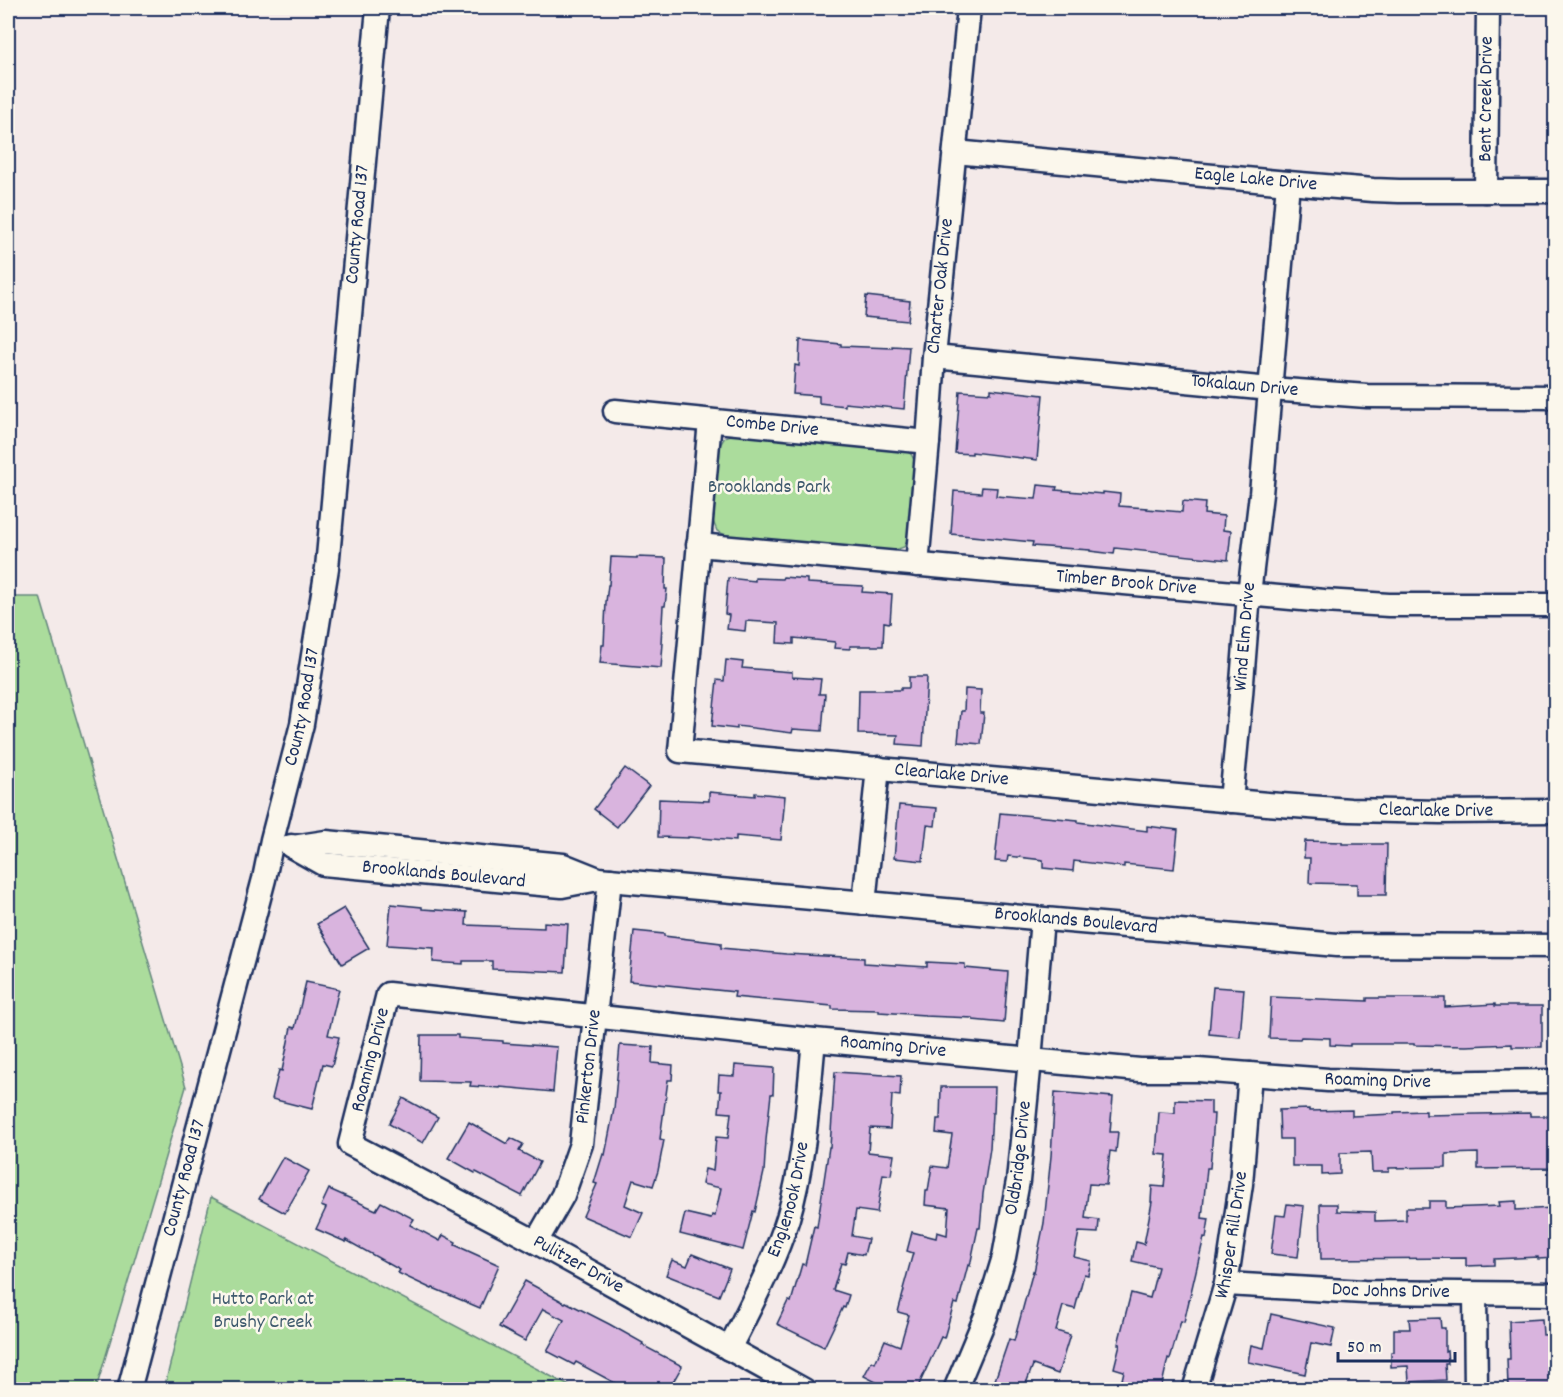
<svg xmlns="http://www.w3.org/2000/svg" width="1563" height="1397" font-family="Dekko,sans-serif">
  <style>
    .green { fill: #abdc9c; stroke: #63867d; stroke-width: 1.5 }
    .building { fill: #d9b4de; stroke: #1b2f5e; stroke-width: 1.5 }
    .lines { fill: none; stroke-linecap: round; stroke-linejoin: round }
    .minor-casing { stroke: #1b2f5e; stroke-width: 27 }
    .minor { stroke: #fbf7ec; stroke-width: 22 }
    .labels { text-anchor: middle; dominant-baseline: central; stroke-width: 5; stroke-linejoin: round; paint-order: stroke }
    .street-label { font-size: 20px; fill: #1b2f5e; stroke: #fbf7ec }
    .park-label { font-size: 20px; fill: #3f5a6e; stroke: #fbf7ec }
  </style>
  <rect width="100%" height="100%" fill="#f4eae9"/>
  <filter id="ink" filterUnits="userSpaceOnUse"><feTurbulence type="fractalNoise" baseFrequency=".0167" numOctaves="2"/><feDisplacementMap in="SourceGraphic" scale="12" xChannelSelector="R" yChannelSelector="G"/><feConvolveMatrix kernelMatrix="1 2 1 2 8 2 1 2 1" color-interpolation-filters="sRGB"/></filter>
  <g filter="url(#ink)">
    <g class="green">
      <polygon points="736,433 903,449 911,454 916,464 908,538 904,547 892,551 727,536 717,531 713,521 718,448 725,437"/>
      <polygon points="8,597 40,597 186,1087 96,1389 8,1389"/>
      <polygon points="211,1197 575,1389 164,1389"/>
    </g>
    <g class="building">
      <polygon points="866,296 910,301 908,321 864,317"/>
      <polygon points="800,340 841,344 841,346 892,348 892,346 909,347 904,409 845,403 845,406 819,403 819,396 793,394 795,365 799,366"/>
      <polygon points="991,389 1043,395 1037,460 972,452 972,454 955,453 960,391 991,393"/>
      <polygon points="1038,485 1057,487 1056,490 1103,494 1103,492 1120,494 1119,506 1147,508 1147,509 1182,512 1183,501 1205,503 1204,514 1224,516 1223,530 1231,531 1228,560 1115,548 1114,554 1090,551 1090,550 1032,546 1033,542 951,534 954,491 981,493 982,487 997,488 996,496 1036,499"/>
      <polygon points="611,557 637,558 637,557 666,558 665,589 667,589 665,606 663,606 661,643 663,643 661,668 600,663 602,645 604,645 606,602 608,585 609,585"/>
      <polygon points="783,577 807,579 807,583 863,586 862,592 892,594 890,623 884,622 883,646 850,646 850,649 834,648 835,642 794,638 794,644 777,643 778,623 746,621 745,631 727,629 729,615 725,614 728,578 755,581 755,578 782,579"/>
      <polygon points="726,660 743,662 742,668 792,672 792,677 821,679 819,694 825,694 822,731 793,729 792,733 737,726 737,729 712,726 717,680 724,681"/>
      <polygon points="909,677 927,677 923,746 897,744 898,735 858,734 859,690 901,690 901,688 909,688"/>
      <polygon points="965,689 981,690 980,713 984,713 981,744 958,742 961,711 964,711"/>
      <polygon points="625,768 649,786 617,827 594,809"/>
      <polygon points="709,792 755,796 755,793 785,796 781,840 736,836 736,841 688,837 688,838 658,837 659,799 709,801"/>
      <polygon points="899,805 937,808 935,826 927,825 923,861 894,858"/>
      <polygon points="1000,813 1078,820 1078,822 1147,831 1147,826 1178,830 1174,869 1124,864 1124,867 1074,861 1073,871 1043,868 1043,860 1008,856 1007,862 995,861"/>
      <polygon points="1305,841 1342,842 1342,844 1387,844 1386,895 1357,895 1357,884 1309,883 1310,858 1304,858"/>
      <polygon points="391,904 422,907 422,909 467,912 466,925 544,928 544,922 568,924 565,972 492,969 492,961 463,961 463,964 433,962 434,948 387,945"/>
      <polygon points="344,908 369,948 342,964 317,924"/>
      <polygon points="634,931 664,934 664,936 721,943 721,948 786,954 864,958 864,963 927,967 927,962 965,964 965,968 1008,972 1004,1023 973,1020 973,1018 925,1016 925,1015 879,1012 879,1010 832,1009 832,1006 734,997 735,992 629,981"/>
      <polygon points="306,982 339,989 328,1035 339,1037 332,1066 323,1064 312,1109 272,1099 279,1070 282,1071 291,1027 295,1028"/>
      <polygon points="1213,987 1244,989 1240,1037 1209,1034"/>
      <polygon points="1271,997 1367,1001 1367,998 1445,998 1445,1007 1495,1004 1495,1006 1542,1006 1542,1047 1512,1047 1512,1044 1466,1046 1414,1045 1414,1044 1350,1044 1350,1046 1330,1045 1330,1038 1301,1037 1300,1039 1269,1038"/>
      <polygon points="421,1035 458,1035 458,1038 503,1041 503,1043 557,1047 553,1092 500,1087 500,1088 470,1086 471,1082 420,1081"/>
      <polygon points="620,1045 653,1047 652,1063 673,1065 672,1080 668,1080 660,1139 664,1140 658,1171 653,1186 633,1180 625,1205 643,1213 632,1237 583,1216 597,1184 594,1183 603,1154 605,1155 614,1109"/>
      <polygon points="735,1065 774,1068 773,1094 771,1094 766,1140 764,1172 755,1212 753,1211 743,1250 680,1234 685,1213 711,1219 712,1215 715,1216 721,1188 702,1184 705,1169 713,1171 716,1137 728,1138 731,1113 719,1112 721,1091 718,1091 719,1075 734,1076"/>
      <polygon points="835,1072 901,1076 900,1096 892,1095 890,1129 870,1128 868,1152 894,1155 891,1175 883,1174 877,1213 856,1210 852,1236 868,1239 864,1255 848,1252 845,1264 841,1263 833,1290 849,1295 845,1308 843,1307 824,1347 777,1324 788,1301 791,1302 802,1264 805,1265 814,1226 817,1227 829,1147 830,1147"/>
      <polygon points="941,1087 995,1087 994,1113 992,1113 990,1148 983,1194 980,1228 978,1228 970,1266 968,1265 958,1304 954,1303 944,1338 941,1337 917,1389 874,1389 878,1383 864,1376 872,1361 875,1363 885,1340 900,1346 909,1315 898,1312 904,1290 903,1289 913,1253 907,1251 912,1232 936,1238 937,1232 947,1235 949,1208 925,1205 926,1191 928,1191 932,1166 947,1168 952,1135 936,1133 937,1119 940,1119"/>
      <polygon points="1055,1092 1113,1097 1110,1132 1118,1132 1116,1152 1110,1151 1106,1185 1089,1184 1085,1218 1099,1220 1098,1233 1079,1232 1074,1257 1091,1261 1088,1275 1084,1274 1075,1309 1063,1306 1056,1331 1070,1335 1058,1374 1033,1365 1024,1389 992,1389 1009,1339 1014,1341 1033,1271 1034,1272 1044,1223 1051,1156"/>
      <polygon points="403,1098 438,1117 423,1143 389,1124"/>
      <polygon points="1175,1100 1211,1101 1211,1114 1214,1114 1213,1131 1210,1168 1207,1168 1202,1218 1209,1219 1206,1238 1204,1237 1184,1322 1181,1321 1170,1359 1168,1358 1161,1389 1147,1389 1121,1384 1124,1371 1114,1368 1120,1344 1118,1344 1131,1293 1150,1298 1158,1267 1132,1261 1136,1242 1144,1244 1152,1202 1151,1202 1152,1186 1164,1187 1167,1155 1156,1154 1159,1112 1175,1113"/>
      <polygon points="1309,1109 1309,1111 1352,1110 1352,1116 1394,1114 1394,1112 1426,1111 1426,1115 1530,1113 1530,1116 1556,1116 1556,1168 1478,1169 1478,1153 1446,1154 1446,1167 1389,1168 1389,1172 1372,1172 1371,1152 1340,1153 1340,1174 1322,1175 1322,1166 1292,1166 1292,1139 1280,1139 1279,1110"/>
      <polygon points="469,1122 507,1144 511,1138 523,1144 519,1151 540,1162 522,1196 476,1172 475,1173 448,1158"/>
      <polygon points="283,1157 309,1171 285,1213 259,1199"/>
      <polygon points="329,1189 376,1210 381,1202 414,1219 410,1225 440,1241 443,1235 456,1242 455,1245 499,1265 480,1308 433,1288 432,1289 398,1273 400,1270 346,1240 346,1242 316,1229 326,1208 321,1206"/>
      <polygon points="1429,1201 1446,1201 1446,1208 1500,1206 1499,1202 1516,1201 1516,1210 1552,1208 1553,1224 1556,1224 1556,1258 1538,1259 1538,1257 1494,1259 1494,1265 1466,1266 1466,1258 1321,1259 1320,1204 1337,1204 1337,1211 1375,1212 1375,1221 1406,1220 1406,1208 1429,1208"/>
      <polygon points="1287,1204 1304,1206 1298,1257 1271,1254 1276,1215 1285,1216"/>
      <polygon points="692,1254 730,1269 719,1296 666,1275 672,1260 687,1266"/>
      <polygon points="525,1281 565,1303 566,1302 609,1324 643,1343 642,1345 682,1366 669,1389 626,1389 576,1362 574,1365 547,1351 564,1320 543,1309 525,1341 499,1327"/>
      <polygon points="1271,1314 1335,1328 1331,1347 1311,1343 1305,1374 1248,1362 1251,1345 1264,1348"/>
      <polygon points="1440,1318 1441,1328 1445,1328 1445,1351 1447,1350 1448,1364 1445,1364 1446,1380 1409,1382 1408,1366 1391,1367 1391,1352 1394,1352 1394,1329 1410,1329 1409,1319"/>
      <polygon points="1542,1319 1543,1335 1556,1334 1556,1385 1508,1387 1507,1359 1510,1359 1509,1321"/>
    </g>
    <g class="lines">
      <g class="minor-casing">
        <g id="minor">
          <path id="s1" d="M955 152 1288 183 1373 190 1399 191H1556"/>
          <path id="s2" d="M1486 191 1488 8"/>
          <path id="s3" d="M934 357 1270 389 1367 396 1556 397"/>
          <path id="s4" d="M615 411 928 442"/>
          <path id="s5" d="M710 421 680 751 1267 804 1350 810 1440 812 1556 811"/>
          <path id="s6" d="M698 545 1324 601 1389 605H1556"/>
          <path id="s7" d="M917 565 928 442 934 357 969 8"/>
          <path id="s8" d="M1231 801 1241 695 1249 594 1261 494 1288 183"/>
          <path id="s9" d="M291 846 323 864 562 886 598 879"/>
          <path id="s10" d="M293 847 326 842 563 865 598 879 1337 945 1556 946"/>
          <polyline points="864,903 878,768"/>
          <path id="s11" d="M536 1242 563 1195 581 1144 610 880"/>
          <path id="s12" d="M1226 1284 1364 1292 1556 1294"/>
          <polyline points="1475,1294 1476,1390"/>
          <path id="s13" d="M729 1349C750 1307 774 1263 788 1218 805 1160 808 1100 814 1040"/>
          <path id="s14" d="M129 1390 264 879 272 840 302 724 327 568 378 8"/>
          <path id="s15" d="M804 1390 536 1242 350 1144 388 994 814 1040 1140 1070H1198L1328 1080 1409 1083 1556 1081"/>
          <path id="s16" d="M955 1390 986 1316 1004 1257 1018 1181 1030 1060 1042 919"/>
          <path id="s17" d="M1194 1390 1226 1284 1241 1184 1250 1074"/>
        </g>
      </g>
      <use href="#minor" class="minor"/>
    </g>
  </g>
  <g class="labels">
    <g class="street-label">
      <text stroke="none"><textPath href="#s2" startOffset="92">Bent Creek Drive</textPath></text>
      <text stroke="none"><textPath href="#s1" startOffset="302">Eagle Lake Drive</textPath></text>
      <text stroke="none"><textPath href="#s14" startOffset="1191">County Road 137</textPath></text>
      <text stroke="none"><textPath href="#s7" startOffset="280">Charter Oak Drive</textPath></text>
      <text stroke="none"><textPath href="#s3" startOffset="312">Tokalaun Drive</textPath></text>
      <text stroke="none"><textPath href="#s4" startOffset="158">Combe Drive</textPath></text>
      <text stroke="none"><textPath href="#s6" startOffset="430">Timber Brook Drive</textPath></text>
      <text stroke="none"><textPath href="#s8" startOffset="165">Wind Elm Drive</textPath></text>
      <text stroke="none"><textPath href="#s14" startOffset="705">County Road 137</textPath></text>
      <text stroke="none"><textPath href="#s5" startOffset="604">Clearlake Drive</textPath></text>
      <text stroke="none"><textPath href="#s5" startOffset="1090">Clearlake Drive</textPath></text>
      <text stroke="none"><textPath href="#s9" startOffset="158">Brooklands Boulevard</textPath></text>
      <text stroke="none"><textPath href="#s10" startOffset="789">Brooklands Boulevard</textPath></text>
      <text stroke="none"><textPath href="#s15" startOffset="1179">Roaming Drive</textPath></text>
      <text stroke="none"><textPath href="#s15" startOffset="603">Roaming Drive</textPath></text>
      <text stroke="none"><textPath href="#s11" startOffset="186">Pinkerton Drive</textPath></text>
      <text stroke="none"><textPath href="#s15" startOffset="1665">Roaming Drive</textPath></text>
      <text stroke="none"><textPath href="#s16" startOffset="242">Oldbridge Drive</textPath></text>
      <text stroke="none"><textPath href="#s14" startOffset="219">County Road 137</textPath></text>
      <text stroke="none"><textPath href="#s13" startOffset="162">Englenook Drive</textPath></text>
      <text stroke="none"><textPath href="#s17" startOffset="160">Whisper Rill Drive</textPath></text>
      <text transform="translate(578 1265) rotate(29)">Pulitzer Drive</text>
      <text stroke="none"><textPath href="#s12" startOffset="165">Doc Johns Drive</textPath></text>
    </g>
    <g class="park-label">
      <text x="769" y="488">Brooklands Park</text>
      <text x="263" y="1300">Hutto Park at<tspan x="263" dy="23">Brushy Creek</tspan></text>
    </g>
  </g>
  <rect width="1563" height="1397" fill="none" stroke="#fbf7ec" stroke-width="30"/>
  <rect x="15" y="15" width="1533" height="1367" fill="none" stroke="#1b2f5e" stroke-width="2" filter="url(#ink)"/>
  <path d="M1338 1352v9h117v-9" fill="none" stroke="#1b2f5e" stroke-width="3"/>
  <text x="1347" y="1352" font-size="18" fill="#1b2f5e" stroke="#fbf7ec" stroke-width="4.5" paint-order="stroke">50 m</text>
</svg>
